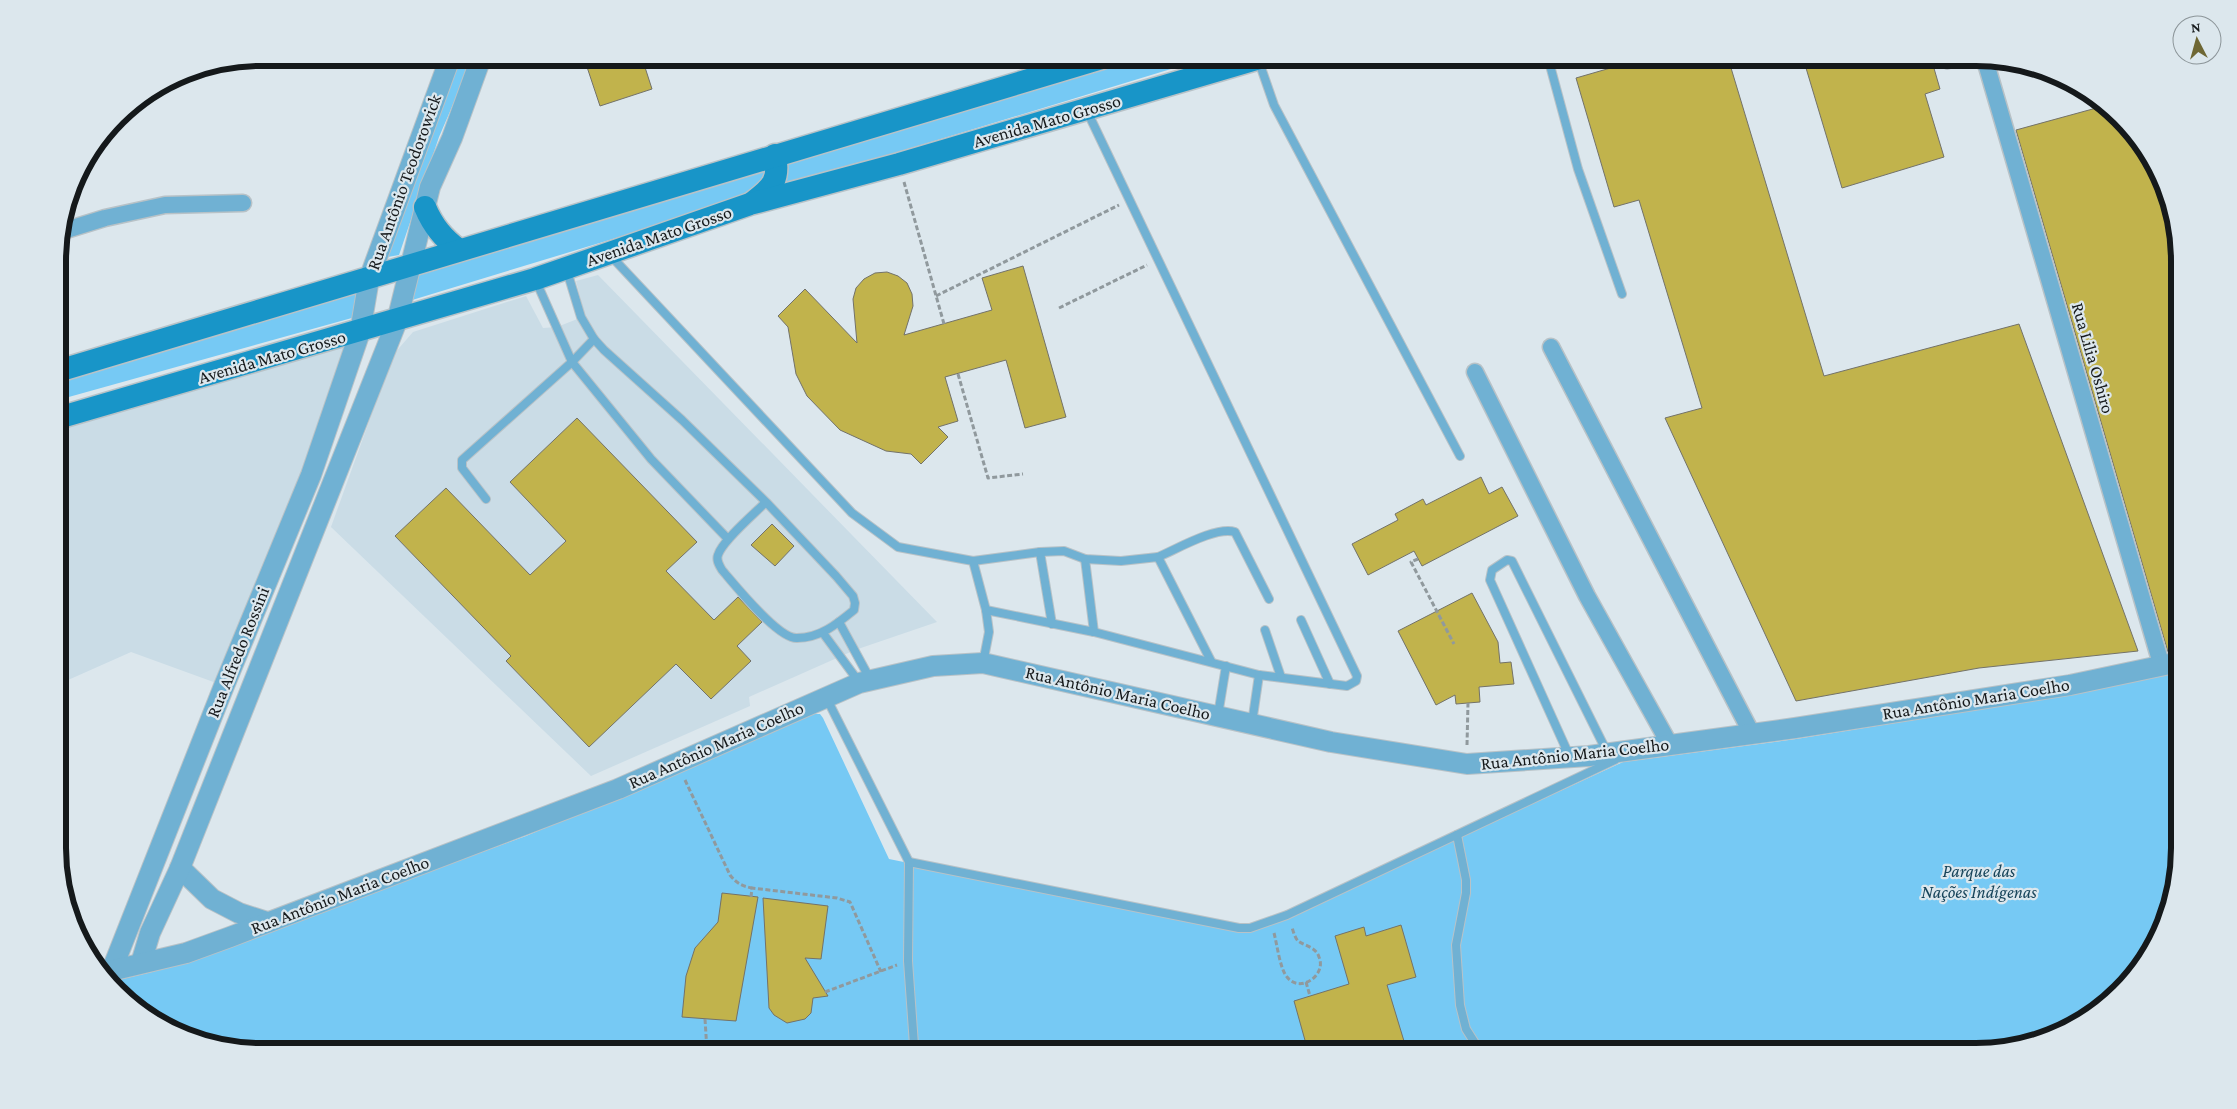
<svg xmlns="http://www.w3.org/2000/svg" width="2237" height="1109" font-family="'Crimson Pro',serif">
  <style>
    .built { fill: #cadce6 }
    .green { fill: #76c9f4 }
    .building { fill: #c1b34c; stroke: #737269 }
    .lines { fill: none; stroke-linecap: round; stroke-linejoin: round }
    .service-casing { stroke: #b8c2c7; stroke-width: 10 }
    .minor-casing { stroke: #b8c2c7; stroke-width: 19 }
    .tertiary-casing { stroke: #b8c2c7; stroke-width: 22 }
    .secondary-casing { stroke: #b8c2c7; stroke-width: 25 }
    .path { stroke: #90999d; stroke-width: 3; stroke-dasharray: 5 2.5; stroke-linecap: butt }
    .service { stroke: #70b1d3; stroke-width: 8 }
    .minor { stroke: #70b1d3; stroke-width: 16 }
    .tertiary { stroke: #70b1d3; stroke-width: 20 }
    .secondary { stroke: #1895c8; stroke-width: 22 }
    .labels { text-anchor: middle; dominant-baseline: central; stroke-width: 4.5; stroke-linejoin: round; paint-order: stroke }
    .street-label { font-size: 18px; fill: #15191b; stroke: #dce7ed }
    .park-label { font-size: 18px; font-style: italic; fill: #17445a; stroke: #dce7ed }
    .rim { fill: none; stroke: #15191b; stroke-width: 6 }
  </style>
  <rect width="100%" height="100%" fill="#dce7ed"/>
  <g class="built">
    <polygon points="598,275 937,622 855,650 749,697 750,706 591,776 331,527 393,355 413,332 526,296 543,328 557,327 585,316 576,281"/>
    <polygon points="351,341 230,688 131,652 59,684 58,425"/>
  </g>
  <g class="green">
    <polygon points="454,58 473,58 439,137 399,255 382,258"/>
    <polygon points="1120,58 1207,58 409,301 416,270 782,162"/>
    <polygon points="359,292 359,316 58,400 58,378"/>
    <polygon points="2179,672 2179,848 2159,937 2129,982 2089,1017 2041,1041 1989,1051 262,1051 172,1031 105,976 114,981 152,972 526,836 811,714 820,714 823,718 889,859 1239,930 1290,915 1623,762 1796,739 2086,692"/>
  </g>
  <g class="building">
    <polygon points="584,58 642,58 652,89 600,106"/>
    <polygon points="1645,58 1728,58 1824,376 2019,324 2138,651 1979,668 1796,701 1665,418 1702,408 1639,200 1614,207 1576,78"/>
    <polygon points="1803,58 1931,58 1940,89 1925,94 1944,157 1842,188"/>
    <polygon points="2100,107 2138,138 2164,184 2178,235 2179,650 2168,652 2016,130"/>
    <polygon points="1023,266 1066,417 1025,428 1006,360 945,377 958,421 938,427 948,437 921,464 911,454 886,451 840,430 807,396 796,374 788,327 778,316 805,289 857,343 853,299 856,288 864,279 875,273 887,272 898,276 907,283 912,294 913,306 904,335 992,310 982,278"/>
    <polygon points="577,418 697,542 666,571 714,620 738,597 762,622 737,646 751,661 711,699 676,664 589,747 506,661 511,656 395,536 446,488 530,575 566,541 510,482"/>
    <polygon points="1481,477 1489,494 1502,487 1518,516 1422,566 1414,551 1368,575 1352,544 1398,520 1395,514 1423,499 1426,505"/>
    <polygon points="772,524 794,546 775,566 751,545"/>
    <polygon points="1472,593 1498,642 1500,663 1511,662 1514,684 1479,687 1480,702 1456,704 1455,695 1436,705 1398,631"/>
    <polygon points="722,893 758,897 736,1021 682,1017 686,976 695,948 718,922"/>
    <polygon points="763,898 828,906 821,959 805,958 828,996 813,998 811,1013 805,1019 787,1023 774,1015 769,1008"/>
    <polygon points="1401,925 1416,977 1387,985 1407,1051 1308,1051 1294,1001 1349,984 1335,936 1364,927 1366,936"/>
  </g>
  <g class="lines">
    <g class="service-casing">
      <g id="service">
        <polyline points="1548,58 1578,169 1622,294"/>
        <polyline points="1945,58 1947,65 1969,58"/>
        <polyline points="1258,59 1274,105 1460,456"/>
        <polyline points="611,256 852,513 898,547 973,561 986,610 989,632 983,663"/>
        <path d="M567 271 581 317 594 339 604 350 682 420 766 502 836 576 853 596 855 603 854 610C837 624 820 638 797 638 778 639 735 585 722 570 719 565 716 560 718 555 722 541 755 513 766 502"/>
        <polyline points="536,281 572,362 651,459 728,539"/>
        <polyline points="486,499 462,468 462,460 572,362 594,339"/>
        <polyline points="1040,552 1052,624"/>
        <path d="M1158 557C1177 549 1216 526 1235 532L1269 599"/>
        <polyline points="1085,559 1094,632"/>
        <polyline points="973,561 1040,552 1064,551 1085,559 1121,561 1158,557 1211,661"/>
        <polyline points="986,610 1094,632 1259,675 1347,686 1356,681 1357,676 1087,111"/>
        <polyline points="1301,620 1330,684"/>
        <polyline points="839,622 870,679"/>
        <polyline points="1265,630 1281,677"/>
        <polyline points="823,633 859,682"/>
        <polyline points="827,699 909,862 908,961 914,1045"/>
        <polyline points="1218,715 1226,666"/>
        <polyline points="1252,723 1259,675"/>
        <polyline points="1569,755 1490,580 1492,570 1507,560 1512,561 1607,752"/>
        <polyline points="1457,835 1466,880 1466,893 1456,945 1460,1005 1466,1029 1480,1051"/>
        <polyline points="909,862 1239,928 1250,928 1287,915 1615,760"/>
      </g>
    </g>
    <g class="minor-casing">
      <g id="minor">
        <polyline points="1985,60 2162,667"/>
        <polyline points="63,231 105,218 165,205 243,203"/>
        <polyline points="1551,347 1752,734"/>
        <polyline points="1475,372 1587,596 1670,745"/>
      </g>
    </g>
    <g class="tertiary-casing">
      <g id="tertiary">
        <polyline points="180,868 212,899 239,913 267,922"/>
        <polyline points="141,963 150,933 180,868 397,321 430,187 452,138 481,58"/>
        <polyline points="111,972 224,686 311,475 360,332 369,279 450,58"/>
        <polyline points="102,973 186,953 230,937 618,789 859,683 933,666 983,663 1331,742 1467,764 1589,756 1795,728 2070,685 2179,662"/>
      </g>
    </g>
    <g class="secondary-casing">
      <g id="secondary">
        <path d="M753 202C772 188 780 180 775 155"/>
        <path d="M425 207C433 226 443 238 459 250"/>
        <polyline points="58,371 1102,58"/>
        <polyline points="58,418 535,279 750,204 899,164 1260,58"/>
      </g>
    </g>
    <g class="path">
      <polyline points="904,182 944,324"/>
      <polyline points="936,296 1119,205"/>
      <polyline points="1059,308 1147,265"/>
      <polyline points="958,374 988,478 1023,474"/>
      <polyline points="1418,559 1411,562 1454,644"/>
      <polyline points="1467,745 1468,703"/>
      <path d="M685 780 730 875C736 883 742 886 752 888"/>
      <polyline points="751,897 752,888 837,898 850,902 881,972"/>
      <path d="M1274 933C1277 944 1280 969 1287 977 1300 994 1327 975 1319 957 1316 947 1305 946 1298 941 1295 938 1293 931 1292 927"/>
      <polyline points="1306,982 1310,996"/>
      <polyline points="825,992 897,965"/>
      <polyline points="705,1019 707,1051"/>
    </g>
    <use href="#service" class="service"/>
    <use href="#minor" class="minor"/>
    <use href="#tertiary" class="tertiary"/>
    <use href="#secondary" class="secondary"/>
  </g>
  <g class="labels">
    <g class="street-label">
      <text transform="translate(1047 121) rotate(-16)">Avenida Mato Grosso</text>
      <text transform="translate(404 182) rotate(-70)">Rua Antônio Teodorowick</text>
      <text transform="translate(659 236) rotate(-19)">Avenida Mato Grosso</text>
      <text transform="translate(272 357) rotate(-16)">Avenida Mato Grosso</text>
      <text transform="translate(2093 358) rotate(74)">Rua Lilia Oshiro</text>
      <text transform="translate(238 652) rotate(-68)">Rua Alfredo Rossini</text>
      <text transform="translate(1118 693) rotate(13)">Rua Antônio Maria Coelho</text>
      <text transform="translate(1976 699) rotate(-9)">Rua Antônio Maria Coelho</text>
      <text transform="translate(716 745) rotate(-24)">Rua Antônio Maria Coelho</text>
      <text transform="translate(1575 754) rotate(-6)">Rua Antônio Maria Coelho</text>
      <text transform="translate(340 895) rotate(-21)">Rua Antônio Maria Coelho</text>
    </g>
    <g class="park-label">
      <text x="1979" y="871">Parque das<tspan x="1979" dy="21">Nações Indígenas</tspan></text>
    </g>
  </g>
  <path d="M0 0H2237V1109H0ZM261 66H1976A195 195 0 0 1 2171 261V848A195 195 0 0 1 1976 1043H261A195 195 0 0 1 66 848V261A195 195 0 0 1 261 66Z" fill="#dce7ed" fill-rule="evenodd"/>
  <path class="rim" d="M261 66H1976A195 195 0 0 1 2171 261V848A195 195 0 0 1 1976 1043H261A195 195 0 0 1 66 848V261A195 195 0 0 1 261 66Z"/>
  <g transform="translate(2197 40) rotate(354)"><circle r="24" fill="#dce7ed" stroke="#8c9599"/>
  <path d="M0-4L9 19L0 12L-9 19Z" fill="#6e6734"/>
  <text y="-8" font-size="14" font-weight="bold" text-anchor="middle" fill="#15191b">N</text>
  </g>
</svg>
